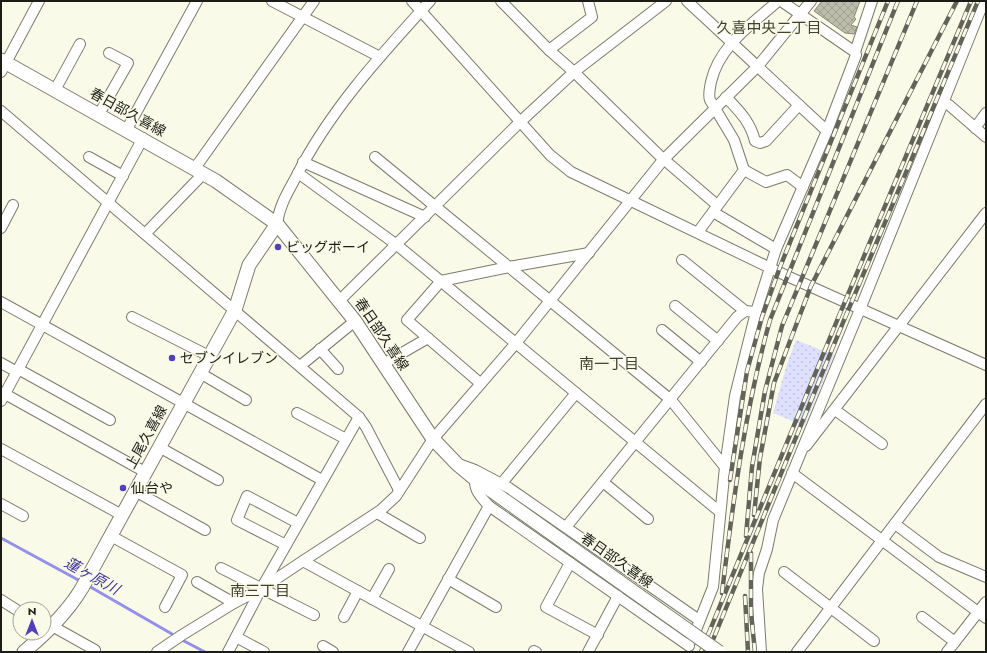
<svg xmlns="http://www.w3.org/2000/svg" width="987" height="653" font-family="Jost,'Noto Sans JP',sans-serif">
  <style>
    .grass { fill: url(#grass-dots) }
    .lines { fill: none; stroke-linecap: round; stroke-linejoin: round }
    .stream { stroke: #9391e7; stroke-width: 3 }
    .building { fill: url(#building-cross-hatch); stroke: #8a8b7a }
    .minor-casing { stroke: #7b7c6c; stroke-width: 12 }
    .major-casing { stroke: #7b7c6c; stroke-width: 15 }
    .minor { stroke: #fff; stroke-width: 10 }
    .major { stroke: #fff; stroke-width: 13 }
    .rail-casing { stroke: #636459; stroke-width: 4.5 }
    .rail { stroke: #f9fbe8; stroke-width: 3; stroke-dasharray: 9; stroke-linecap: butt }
    .major-bridge-casing { stroke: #7b7c6c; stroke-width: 15; stroke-linecap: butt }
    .major-bridge { stroke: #fff; stroke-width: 13 }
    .poi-dot { fill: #5140b7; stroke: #f9fbe8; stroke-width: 1.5 }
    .labels { text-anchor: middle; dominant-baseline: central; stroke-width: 3; stroke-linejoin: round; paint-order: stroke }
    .street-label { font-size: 14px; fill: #1b1c15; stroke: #f9fbe8 }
    .poi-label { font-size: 14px; fill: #1b1c15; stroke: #f9fbe8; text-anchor: start }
    .neighbourhood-label { font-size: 15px; fill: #404132; stroke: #f9fbe8 }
    .water-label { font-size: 15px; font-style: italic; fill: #423498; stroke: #f9fbe8 }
  </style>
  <defs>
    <pattern id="grass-dots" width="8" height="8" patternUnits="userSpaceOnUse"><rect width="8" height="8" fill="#dfe0fe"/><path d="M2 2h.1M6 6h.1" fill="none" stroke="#bfc0d9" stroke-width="1.8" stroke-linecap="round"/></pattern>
    <pattern id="building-cross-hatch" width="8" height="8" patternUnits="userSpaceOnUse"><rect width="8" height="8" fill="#bbbcaa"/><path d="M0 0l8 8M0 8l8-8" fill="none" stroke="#a0a191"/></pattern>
  </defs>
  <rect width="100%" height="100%" fill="#f9fbe8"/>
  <polygon class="grass" points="796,340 834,355 804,426 773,413 787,364"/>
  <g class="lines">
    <g class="stream">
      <polyline points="1,538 82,582"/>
      <polyline points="87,585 172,634"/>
      <polyline points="184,641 205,652"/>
    </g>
  </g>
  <polygon class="building" points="822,1 860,1 854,17 856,19 851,25 857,27 854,34 845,33 814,11"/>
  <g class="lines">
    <g class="minor-casing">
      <g id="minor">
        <polyline points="272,1 380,57"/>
        <polyline points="412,1 550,155 571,172 787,276 986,365"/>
        <polyline points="501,1 549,50 574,72 660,156 717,205"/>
        <polyline points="687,1 827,131"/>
        <polyline points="549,50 592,17 588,1"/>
        <polyline points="855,52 872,1"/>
        <polyline points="1,72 39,1"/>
        <polyline points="55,90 80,44"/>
        <path d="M726 97C739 111 750 121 755 141L760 143 766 141 799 105"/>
        <polyline points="943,103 949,105 986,137"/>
        <polyline points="1,111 359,417 366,427 399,490"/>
        <polyline points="99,114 128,63 109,53"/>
        <polyline points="975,128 986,113"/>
        <polyline points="127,129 197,1"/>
        <polyline points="89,157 123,176"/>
        <polyline points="375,157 671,400 725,467 735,396 756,312"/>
        <polyline points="303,162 425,217"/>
        <polyline points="195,168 314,1"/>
        <polyline points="744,170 766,182 787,175 803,187"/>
        <polyline points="298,173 397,245 720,512"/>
        <polyline points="713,212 776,249"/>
        <path d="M277 224C279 206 288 192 296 177 330 110 380 56 430 1"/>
        <polyline points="1,228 13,205"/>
        <path d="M698 232 744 170 734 140 710 100C708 94 710 88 711 82 719 46 752 24 778 1"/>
        <polyline points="145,234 203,174"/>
        <polyline points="682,260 745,311"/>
        <polyline points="340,300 520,122 574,72 666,1"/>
        <polyline points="1,302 322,480"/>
        <polyline points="675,306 718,341"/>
        <polyline points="132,317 209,356"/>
        <polyline points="662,330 701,362"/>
        <polyline points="320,349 338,369"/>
        <polyline points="1,363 17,372"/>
        <polyline points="383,364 428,338"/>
        <polyline points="300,366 355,321"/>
        <polyline points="18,369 110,420"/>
        <polyline points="200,373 246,400"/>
        <polyline points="480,383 407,320 441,281 509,267 589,253"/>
        <polyline points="5,394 145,472"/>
        <polyline points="1,401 143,138"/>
        <polyline points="835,410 882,444"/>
        <polyline points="297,413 346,439"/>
        <polyline points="806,446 986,213"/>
        <polyline points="159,447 218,480"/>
        <polyline points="1,449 122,515"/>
        <polyline points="461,465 475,470 509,488 699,620"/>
        <polyline points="792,473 986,618"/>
        <path d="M475 479C474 491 482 498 489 506L689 646"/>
        <polyline points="603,482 648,519"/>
        <polyline points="502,483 576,393"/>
        <polyline points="135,491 205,530"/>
        <polyline points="1,504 23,516"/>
        <polyline points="377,513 420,538"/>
        <polyline points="895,524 939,557 986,577"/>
        <polyline points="566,527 737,317 745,311 756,312 776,249 827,131 856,55 855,52 781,1"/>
        <polyline points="111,536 182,575 165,607"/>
        <polyline points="286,545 237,520 247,496 298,523"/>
        <polyline points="303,561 469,652"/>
        <polyline points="570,563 546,607 598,635"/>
        <polyline points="221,568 314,615"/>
        <polyline points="784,572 874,641"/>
        <polyline points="448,579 496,607"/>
        <polyline points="197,582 234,603"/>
        <polyline points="372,599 389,569"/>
        <polyline points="1,600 20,612"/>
        <polyline points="344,617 358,591"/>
        <polyline points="922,617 955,642"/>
        <polyline points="52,626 95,650"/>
        <polyline points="236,637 264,652"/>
        <polyline points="692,640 713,587 725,467"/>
        <polyline points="323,646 333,652"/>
        <polyline points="534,651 536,652"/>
        <polyline points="157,652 182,635 234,603 261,589 303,561 381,510 396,496 433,439 516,343 663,160 758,66 811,1"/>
        <polyline points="228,652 261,589 359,417"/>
        <polyline points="408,652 489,506"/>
        <polyline points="588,652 618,596"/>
        <polyline points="761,652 757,589 759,573 767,549 773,520 863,302 984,1"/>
        <polyline points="797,652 986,404"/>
        <polyline points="947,652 986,602"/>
      </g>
    </g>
    <g class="major-casing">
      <g id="major">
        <polyline points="1,60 216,181 277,224 355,321 433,439 457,464 475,479 620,582"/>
        <path d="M24 652C46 633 67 613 82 588L235 310 249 265 277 224"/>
      </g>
    </g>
    <use href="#minor" class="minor"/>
    <use href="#major" class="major"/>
    <g class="rail-casing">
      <g id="rail">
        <polyline points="730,480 747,371 762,317 780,267 888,1"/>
        <polyline points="754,515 760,458 774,383 811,286 957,1"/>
        <polyline points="746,536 752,467 759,426 765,391 782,326 917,1"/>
        <polyline points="751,553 751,613 755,652"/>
        <path d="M722 593C733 501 745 409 770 320L898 1"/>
        <polyline points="745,596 748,652"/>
        <polyline points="701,652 836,323 971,1"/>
        <polyline points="708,652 842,325 978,1"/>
      </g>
    </g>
    <use href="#rail" class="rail"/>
    <g class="major-bridge-casing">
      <polyline id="major-bridge" points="620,582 719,652"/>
    </g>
    <use href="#major-bridge" class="major-bridge"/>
  </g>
  <g class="poi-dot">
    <circle cx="278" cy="247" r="4"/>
    <circle cx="172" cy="358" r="4"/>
    <circle cx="123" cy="488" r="4"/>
  </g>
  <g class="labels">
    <g class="street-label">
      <text transform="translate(128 112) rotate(29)">春日部久喜線</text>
      <text transform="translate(382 334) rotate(56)">春日部久喜線</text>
      <text transform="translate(146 437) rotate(-61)">上尾久喜線</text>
      <text transform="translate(617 560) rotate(35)">春日部久喜線</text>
    </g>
    <g class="poi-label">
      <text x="286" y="247">ビッグボーイ</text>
      <text x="180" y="358">セブンイレブン</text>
      <text x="131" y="488">仙台や</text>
    </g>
    <g class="neighbourhood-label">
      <text x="769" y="28">久喜中央二丁目</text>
      <text x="609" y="364">南一丁目</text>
      <text x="260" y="591">南三丁目</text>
    </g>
    <g class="water-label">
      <text transform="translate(92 576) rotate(29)">蓮ヶ原川</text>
    </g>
  </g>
  <rect width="987" height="653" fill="none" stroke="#1b1c15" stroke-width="4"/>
  <g transform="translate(32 621)"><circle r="19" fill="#f9fbe8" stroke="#a0a294"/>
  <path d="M0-3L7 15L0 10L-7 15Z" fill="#5140b7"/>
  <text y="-6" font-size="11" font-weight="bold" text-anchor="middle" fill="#1b1c15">N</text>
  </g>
</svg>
